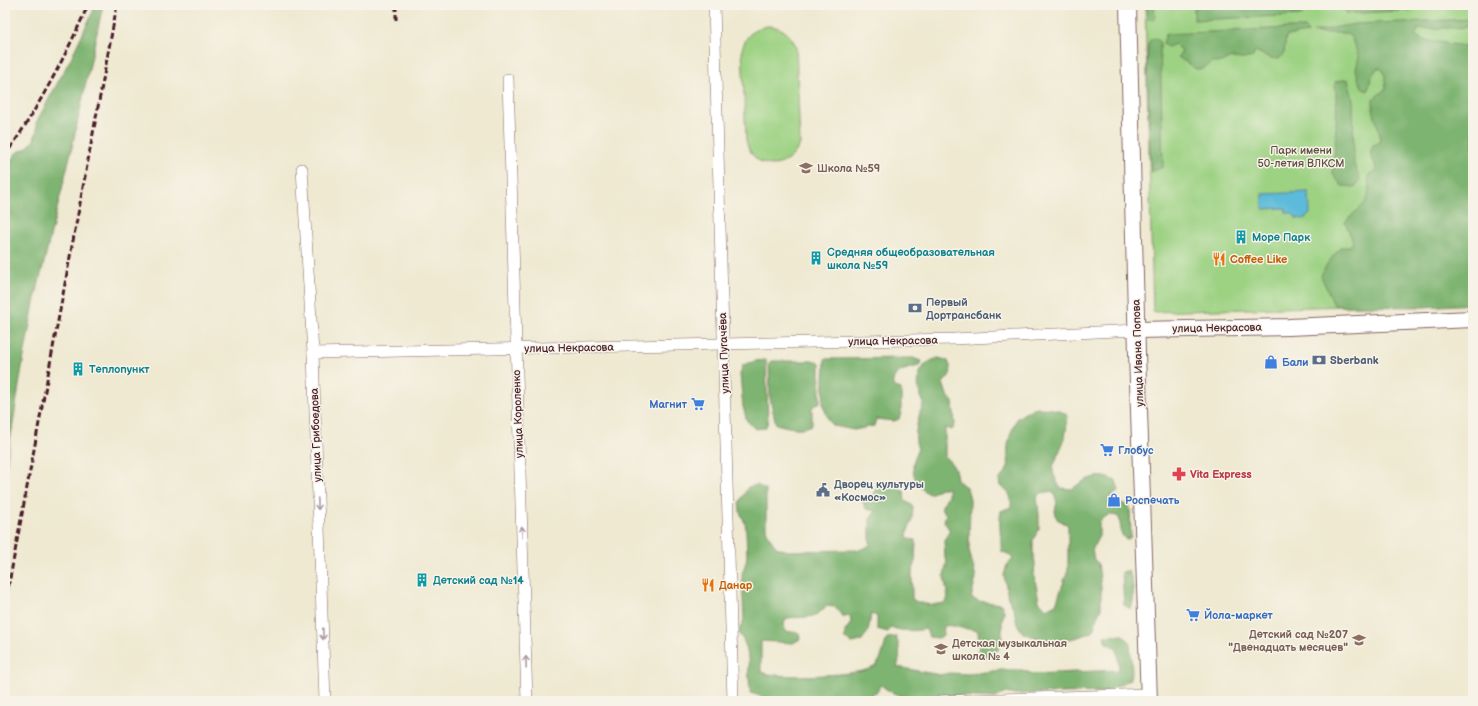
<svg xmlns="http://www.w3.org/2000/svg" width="1478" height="706" font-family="'Balsamiq Sans',sans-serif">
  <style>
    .green { fill: #9dd283; stroke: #747857 }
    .forest { fill: #7eb471; stroke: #646a4e; fill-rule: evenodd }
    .water { fill: #5cbbda; stroke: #536d82 }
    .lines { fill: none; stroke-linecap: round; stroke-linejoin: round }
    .street-casing { stroke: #846665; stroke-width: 12 }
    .secondary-casing { stroke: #846665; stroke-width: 18 }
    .street { stroke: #fff; stroke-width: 11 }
    .secondary { stroke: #fff; stroke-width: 16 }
    .rail { stroke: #4a1f2b; stroke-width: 3; stroke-dasharray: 6 3; stroke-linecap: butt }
    .oneway { stroke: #ae9aa0 }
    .labels { text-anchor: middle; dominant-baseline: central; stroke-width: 3; stroke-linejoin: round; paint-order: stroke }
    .park-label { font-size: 11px; fill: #5f4c41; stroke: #f7f3e8 }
    .education-label { font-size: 11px; font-weight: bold; fill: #785e54; stroke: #f7f3e8; text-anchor: start }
    .culture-label { font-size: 11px; font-weight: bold; fill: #0d838f; stroke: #f7f3e8; text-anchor: start }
    .food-label { font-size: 11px; font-weight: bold; fill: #c56008; stroke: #f7f3e8; text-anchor: start }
    .service-label { font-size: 11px; font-weight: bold; fill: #4e5e75; stroke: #f7f3e8; text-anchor: start }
    .street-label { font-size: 11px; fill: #4a1f2b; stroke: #f7f3e8 }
    .shop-label { font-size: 11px; font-weight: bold; fill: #366cbe; stroke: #f7f3e8; text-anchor: start }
    .health-label { font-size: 11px; font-weight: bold; fill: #be3a42; stroke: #f7f3e8; text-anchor: start }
  </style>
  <rect width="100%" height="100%" fill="#f7f3e8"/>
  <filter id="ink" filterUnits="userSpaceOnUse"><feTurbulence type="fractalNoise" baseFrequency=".025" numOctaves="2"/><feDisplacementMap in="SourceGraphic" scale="8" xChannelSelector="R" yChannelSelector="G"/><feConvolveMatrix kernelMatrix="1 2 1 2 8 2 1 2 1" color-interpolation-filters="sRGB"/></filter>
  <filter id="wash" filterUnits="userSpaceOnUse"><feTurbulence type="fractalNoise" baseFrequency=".012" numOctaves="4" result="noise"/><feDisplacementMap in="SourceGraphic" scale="16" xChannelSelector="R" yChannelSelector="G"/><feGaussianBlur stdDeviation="0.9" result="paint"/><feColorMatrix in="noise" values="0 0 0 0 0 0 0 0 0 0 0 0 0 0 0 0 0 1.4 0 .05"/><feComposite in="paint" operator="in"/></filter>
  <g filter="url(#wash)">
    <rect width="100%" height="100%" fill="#efe9d1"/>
    <g class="green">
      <polygon points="1145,5 1473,5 1473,302 1153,312"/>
      <path d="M767 26C781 26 790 33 796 46L800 144C788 173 753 172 746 140L742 49C746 35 753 29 767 26Z"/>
    </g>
    <g class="forest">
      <polygon points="96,5 103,5 70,156 34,303 22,367 5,473 5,168 16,153 27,148 34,140 37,130 36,123 71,58"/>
      <polygon points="1146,5 1154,5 1155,18 1148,19"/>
      <polygon points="1199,5 1304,5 1302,15 1194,20 1194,9"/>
      <polygon points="1343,5 1417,5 1412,10 1347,14"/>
      <path d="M1473 19V27L1419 29 1415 35 1423 40 1473 47V304L1422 307 1346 306 1334 305 1321 276 1327 264 1340 248 1350 246 1353 241 1345 222C1363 203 1372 206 1368 176L1376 170 1375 164 1370 155 1373 145 1379 143 1380 135 1373 109V99L1386 89 1385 76 1381 68H1377L1371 77 1368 91 1363 89 1358 78 1356 69 1359 57 1351 37 1345 33H1320L1313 32 1354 24Z"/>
      <polygon points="1291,28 1306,28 1308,33 1286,36 1284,53 1279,59 1270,58 1255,51 1253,57 1243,59 1232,58 1218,63 1211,62 1203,69 1196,69 1178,57 1182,51 1175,44 1168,47 1163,44 1165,36 1167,34"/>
      <polygon points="1156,38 1160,43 1163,167 1151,172 1147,64 1148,45 1151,39"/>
      <path d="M1348 79 1353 100 1354 164 1360 179 1355 187 1342 186 1332 173C1336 143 1338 112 1335 82Z"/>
      <path d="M913 358 921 361 919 366C907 369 891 371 893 386L901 389V413L899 419 894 421 876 419 874 426 854 430 834 426 829 421 823 405 825 359Z"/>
      <path d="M939 358 948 361C953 372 951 375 943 383L947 395 953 402 955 424 952 430 945 428V457C953 464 956 469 957 480L967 488 970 499 969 550 976 578 971 598 978 601 1001 604 1004 611 1002 622V642L998 650 987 658 979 650 978 631C972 629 967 629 961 628 954 626 952 625 944 626L943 636 938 638 929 637 926 629C915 631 902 632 891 627L888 632 877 629V616L871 614 868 632 861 641 852 643 845 639V631L851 623 850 616H842L835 607 826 606C814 621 804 616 787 618L784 622 785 631 799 633 800 639 793 643 761 641V672C778 679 842 675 862 671 867 670 872 668 876 666L881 658 887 638 896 637C900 647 901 657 897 667L940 675 949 673 969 674 1001 670H1022L1033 674 1119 670 1117 648 1106 643 1104 636 1123 635 1130 642 1132 672 1129 680 1105 692 1012 694 1003 693 996 698 940 695C921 703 896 698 881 685L877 692 872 693 871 700 864 701 861 695H855L850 701H764L760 696 751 693C746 674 753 650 739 634L740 627 744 621 742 574 746 562 747 555 746 531 745 523 740 512 739 503 748 487 757 485 766 490V529L771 540 776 547 788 551 858 550 863 549 870 545V519L876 511 866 509 862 501C873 499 874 496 877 486 890 483 893 485 904 491L905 501 913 506 912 520 907 533 908 539 916 540 915 564 912 573V599C922 606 934 605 945 603L948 598 944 576 947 561 945 558 944 540 950 531 944 521 946 514 941 508 948 495V488H941L930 494C912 486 909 465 918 449 913 438 917 424 920 412 921 410 923 406 923 403 923 399 920 395 919 391 916 374 922 362 939 358Z"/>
      <polygon points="766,360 768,422 765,428 755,429 747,421 743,407 740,374 743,365 755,361"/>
      <path d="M771 361H817L820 363V402L812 407V425C801 431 788 427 776 424L770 398 769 364Z"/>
      <path d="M1033 408C1045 408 1060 408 1068 416L1065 438 1053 467V473L1060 488 1072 489C1081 482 1092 475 1104 477 1108 477 1113 480 1116 481L1119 490 1108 498 1111 503 1126 504 1130 507 1131 537 1126 540 1122 535 1119 517C1111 513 1105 515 1099 522V536L1092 549 1094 560 1098 563 1101 587V609L1096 620 1094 628 1091 633 1075 638 1055 641 1035 637 1023 633 1017 624 1014 609 1008 598 1004 575 1007 565 1013 559 1008 554 1001 551C1002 538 998 525 1001 511L1011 507C1012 495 1009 492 1000 486L999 480C1014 464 1006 464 1008 446 1009 436 1013 427 1017 418ZM1053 491 1057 502 1055 511 1057 519 1068 525V570L1056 604 1046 609 1039 601 1034 575 1035 563 1033 552V540L1039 529V515L1037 497 1041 493Z"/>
      <path d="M1126 571 1129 572C1134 583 1135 597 1131 609L1124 605 1122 572Z"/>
    </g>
    <polygon class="water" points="1309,192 1310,214 1304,219 1296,218 1292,213 1286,213 1286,208 1263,209 1263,194"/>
  </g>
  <g filter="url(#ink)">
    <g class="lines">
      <g class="street-casing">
        <g id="street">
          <polyline points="714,5 733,701"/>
          <polyline points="508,79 527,701"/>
          <polyline points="302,169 313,353 325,701"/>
          <polyline points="313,353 954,339 1137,330"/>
          <polyline points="941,701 1149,694"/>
        </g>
      </g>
      <g class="secondary-casing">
        <g id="secondary">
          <polyline points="1128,5 1137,353 1149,701"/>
          <polyline points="1137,330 1289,327 1473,319"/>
        </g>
      </g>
      <use href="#street" class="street"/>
      <use href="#secondary" class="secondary"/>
      <g class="rail">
        <polyline points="396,5 396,20"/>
        <path d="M5 156C38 108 65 58 88 5"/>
        <polyline points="5,605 117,5"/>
      </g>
    </g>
    <defs><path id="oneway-shaft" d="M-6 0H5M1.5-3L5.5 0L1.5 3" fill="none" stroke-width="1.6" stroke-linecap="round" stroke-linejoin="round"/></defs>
    <g class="oneway">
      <use href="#oneway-shaft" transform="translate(318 504) rotate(88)"/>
      <use href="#oneway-shaft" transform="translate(522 532) rotate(-92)"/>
      <use href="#oneway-shaft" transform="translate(323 634) rotate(88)"/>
      <use href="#oneway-shaft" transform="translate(526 662) rotate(-92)"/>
    </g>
  </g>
  <defs>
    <g id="school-bare" transform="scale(1.08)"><path d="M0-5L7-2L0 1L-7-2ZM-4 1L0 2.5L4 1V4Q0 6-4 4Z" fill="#8d6e63" stroke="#f7f3e8" stroke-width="2.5" paint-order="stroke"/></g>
    <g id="building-bare" transform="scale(1.08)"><path d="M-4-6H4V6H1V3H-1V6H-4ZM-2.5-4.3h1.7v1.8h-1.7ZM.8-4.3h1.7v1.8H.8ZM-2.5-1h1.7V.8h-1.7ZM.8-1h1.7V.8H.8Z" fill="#0f9aa8" stroke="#f7f3e8" stroke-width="2.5" paint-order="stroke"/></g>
    <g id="restaurant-bare" transform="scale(1.08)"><path d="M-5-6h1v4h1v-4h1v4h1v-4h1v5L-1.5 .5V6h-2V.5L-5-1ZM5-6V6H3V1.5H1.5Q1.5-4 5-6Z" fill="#e8710a" stroke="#f7f3e8" stroke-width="2.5" paint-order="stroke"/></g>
    <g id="bank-bare" transform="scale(1.08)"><path d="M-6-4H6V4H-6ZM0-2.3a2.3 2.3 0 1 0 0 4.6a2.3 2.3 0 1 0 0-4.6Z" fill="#5c6f8a" stroke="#f7f3e8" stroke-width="2.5" paint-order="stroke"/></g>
    <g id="shop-bare" transform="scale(1.08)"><path d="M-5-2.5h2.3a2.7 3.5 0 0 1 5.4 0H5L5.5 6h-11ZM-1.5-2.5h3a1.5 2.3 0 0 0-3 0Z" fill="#3f7fe0" stroke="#f7f3e8" stroke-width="2.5" paint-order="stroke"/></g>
    <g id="supermarket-bare" transform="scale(1.08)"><path d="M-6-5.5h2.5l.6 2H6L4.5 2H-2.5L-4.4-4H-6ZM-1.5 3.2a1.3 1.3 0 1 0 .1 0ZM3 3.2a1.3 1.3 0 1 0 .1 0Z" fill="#3f7fe0" stroke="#f7f3e8" stroke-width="2.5" paint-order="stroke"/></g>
    <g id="pharmacy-bare" transform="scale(1.08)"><path d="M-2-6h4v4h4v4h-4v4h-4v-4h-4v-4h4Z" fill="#e0444e" stroke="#f7f3e8" stroke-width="2.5" paint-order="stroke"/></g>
    <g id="civic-bare" transform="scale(1.08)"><path d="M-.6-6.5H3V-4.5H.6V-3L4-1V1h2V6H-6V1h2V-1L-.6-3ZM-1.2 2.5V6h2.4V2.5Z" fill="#5c6f8a" stroke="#f7f3e8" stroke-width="2.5" paint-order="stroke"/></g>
  </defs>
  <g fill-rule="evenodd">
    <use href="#school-bare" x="806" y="168"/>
    <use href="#building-bare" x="1241" y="237"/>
    <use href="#building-bare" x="816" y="258"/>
    <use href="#restaurant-bare" x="1219" y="259"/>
    <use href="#bank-bare" x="915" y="308"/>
    <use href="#bank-bare" x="1319" y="360"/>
    <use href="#shop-bare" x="1271" y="362"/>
    <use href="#building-bare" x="78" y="369"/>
    <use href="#supermarket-bare" x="698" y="404"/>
    <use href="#supermarket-bare" x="1107" y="450"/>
    <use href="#pharmacy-bare" x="1179" y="474"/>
    <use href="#civic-bare" x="823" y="490"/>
    <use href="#shop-bare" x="1114" y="500"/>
    <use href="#building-bare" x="422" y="580"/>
    <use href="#restaurant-bare" x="708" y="585"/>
    <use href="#supermarket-bare" x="1193" y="615"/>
    <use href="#school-bare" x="1359" y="640"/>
    <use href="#school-bare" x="941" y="649"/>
  </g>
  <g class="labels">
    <g class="park-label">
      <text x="1301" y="150">Парк имени<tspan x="1301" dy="13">50-летия ВЛКСМ</tspan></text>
    </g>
    <g class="education-label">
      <text x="817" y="168">Школа №59</text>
      <text x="1348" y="634" text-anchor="end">Детский сад №207<tspan x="1348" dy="13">"Двенадцать месяцев"</tspan></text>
      <text x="952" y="643">Детская музыкальная<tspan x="952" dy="13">школа № 4</tspan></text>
    </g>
    <g class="culture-label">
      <text x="1252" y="237">Море Парк</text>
      <text x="827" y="252">Средняя общеобразовательная<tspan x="827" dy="13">школа №59</tspan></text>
      <text x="89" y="369">Теплопункт</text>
      <text x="433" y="580">Детский сад №14</text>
    </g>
    <g class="food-label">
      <text x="1230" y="259">Coffee Like</text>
      <text x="719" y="585">Данар</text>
    </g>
    <g class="service-label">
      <text x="926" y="302">Первый<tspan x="926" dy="13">Дортрансбанк</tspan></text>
      <text x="1330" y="360">Sberbank</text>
      <text x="834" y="484">Дворец культуры<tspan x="834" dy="13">«Космос»</tspan></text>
    </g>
    <g class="street-label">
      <text transform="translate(1217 328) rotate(-1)">улица Некрасова</text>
      <text transform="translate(893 341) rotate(-1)">улица Некрасова</text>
      <text transform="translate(569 348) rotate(-1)">улица Некрасова</text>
      <text transform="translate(724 353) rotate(-92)">улица Пугачёва</text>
      <text transform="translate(1138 353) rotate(-92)">улица Ивана Попова</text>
      <text transform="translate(518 414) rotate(-92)">улица Короленко</text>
      <text transform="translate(316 435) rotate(-92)">улица Грибоедова</text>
    </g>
    <g class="shop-label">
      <text x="1282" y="362">Бали</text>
      <text x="687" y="404" text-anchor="end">Магнит</text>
      <text x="1118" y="450">Глобус</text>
      <text x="1125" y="500">Роспечать</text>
      <text x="1204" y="615">Йола-маркет</text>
    </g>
    <g class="health-label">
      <text x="1190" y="474">Vita Express</text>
    </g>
  </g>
  <rect width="1478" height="706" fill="none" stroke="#f7f3e8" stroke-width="20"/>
</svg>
